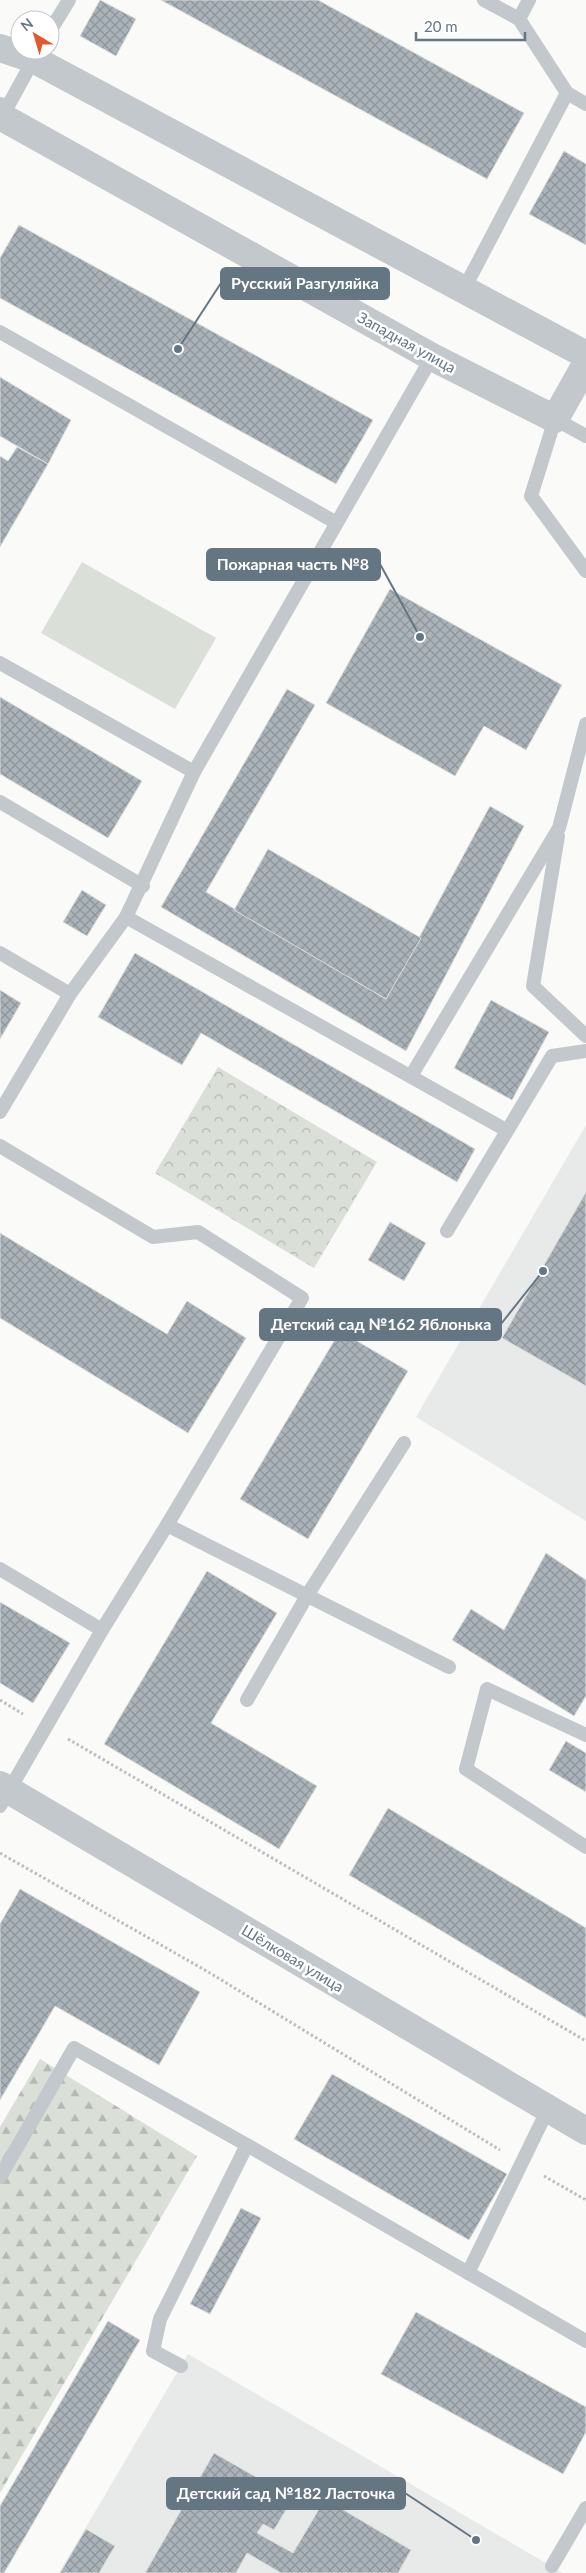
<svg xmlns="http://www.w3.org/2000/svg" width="586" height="2573" font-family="Lato,sans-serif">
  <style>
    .built { fill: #e8e9e9 }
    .grass { fill: #dadfd7 }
    .forest { fill: url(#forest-firs) }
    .park { fill: url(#park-crowns) }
    .building { fill: url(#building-cross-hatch); stroke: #dcdcda }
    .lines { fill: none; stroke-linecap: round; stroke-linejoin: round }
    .path { stroke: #bbbfc2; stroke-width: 3; stroke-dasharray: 2.5 2.5; stroke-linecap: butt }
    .service { stroke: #c3c8cc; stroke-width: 14 }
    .minor { stroke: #c3c8cc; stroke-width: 28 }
    .tertiary { stroke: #c3c8cc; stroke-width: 28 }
    .labels { text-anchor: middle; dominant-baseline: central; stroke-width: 5; stroke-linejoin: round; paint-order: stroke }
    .street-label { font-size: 15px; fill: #657683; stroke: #fff }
    .leader { fill: none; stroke: #657683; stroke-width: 2 }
    .callout-dot { fill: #657683; stroke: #fff; stroke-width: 2 }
    .callout { fill: #657683; stroke: #657683; stroke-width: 2 }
    .callout-label { font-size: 16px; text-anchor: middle; font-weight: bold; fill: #fff }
  </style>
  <defs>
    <pattern id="forest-firs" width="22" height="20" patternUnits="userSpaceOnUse" patternTransform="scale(1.25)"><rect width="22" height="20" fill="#dadfd7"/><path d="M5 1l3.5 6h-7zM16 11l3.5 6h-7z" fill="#b4b9b4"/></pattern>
    <pattern id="park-crowns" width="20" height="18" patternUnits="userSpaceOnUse" patternTransform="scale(1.25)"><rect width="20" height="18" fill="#dadfd7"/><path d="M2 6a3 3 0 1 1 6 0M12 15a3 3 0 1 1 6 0" fill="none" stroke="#b4b9b4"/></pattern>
    <pattern id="building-cross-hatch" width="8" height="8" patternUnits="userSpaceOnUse" patternTransform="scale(1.25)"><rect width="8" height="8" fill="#aab3b9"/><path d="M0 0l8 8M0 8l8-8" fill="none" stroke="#8e969c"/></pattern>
  </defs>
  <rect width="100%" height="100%" fill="#fafaf8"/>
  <g class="built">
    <polygon points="586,1125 586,1521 416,1417"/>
    <polygon points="188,2354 563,2573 59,2573"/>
  </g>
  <polygon class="grass" points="82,562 216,638 175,709 41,633"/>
  <polygon class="forest" points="40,2059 197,2156 0,2493 0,2127"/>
  <polygon class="park" points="218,1067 377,1162 314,1268 155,1173"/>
  <g class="building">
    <polygon points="100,0 136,19 116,56 80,36"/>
    <polygon points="161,0 318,0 524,113 487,179"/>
    <polygon points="564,151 586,164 586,245 529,214"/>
    <polygon points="19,225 373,420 336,484 0,298 0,258"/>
    <polygon points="0,377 71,420 48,464 0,436"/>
    <polygon points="17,447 48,464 0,547 0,456 8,461"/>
    <polygon points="390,589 562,685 526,750 484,726 455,776 326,703"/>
    <polygon points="287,689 315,705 206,892 386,999 490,806 524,826 406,1051 161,907"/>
    <polygon points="0,697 142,781 108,838 0,774"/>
    <polygon points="268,849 421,938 386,999 234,910"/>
    <polygon points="82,890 106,905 87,936 63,922"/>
    <polygon points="135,953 475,1149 457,1182 201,1033 182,1065 98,1017"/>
    <polygon points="0,990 21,1003 0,1039"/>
    <polygon points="491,1000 549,1032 512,1100 454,1068"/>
    <polygon points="586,1192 586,1386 502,1338"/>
    <polygon points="390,1222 426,1243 404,1281 368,1260"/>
    <polygon points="0,1233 167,1334 187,1301 246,1338 188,1433 0,1318"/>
    <polygon points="340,1331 408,1371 308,1539 240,1499"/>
    <polygon points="546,1553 586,1580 586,1696 574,1716 452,1640 471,1609 504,1630"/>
    <polygon points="207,1571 277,1613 211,1723 317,1786 279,1849 104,1744"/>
    <polygon points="0,1602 70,1643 33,1703 0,1683"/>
    <polygon points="566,1741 586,1753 586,1792 549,1770"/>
    <polygon points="388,1808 586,1928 586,2018 349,1875"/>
    <polygon points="20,1889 200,1992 159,2065 55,2006 0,2100 0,1924"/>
    <polygon points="332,2074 507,2174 469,2240 294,2139"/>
    <polygon points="241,2208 261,2218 210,2314 190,2304"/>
    <polygon points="416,2312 586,2407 586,2432 563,2474 381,2374"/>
    <polygon points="108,2321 140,2340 4,2573 0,2573 0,2506"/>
    <polygon points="214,2453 293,2498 274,2530 263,2524 257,2533 293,2553 325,2499 411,2550 398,2573 281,2573 247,2553 236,2573 145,2573"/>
    <polygon points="86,2529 115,2546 99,2573 60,2573"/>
  </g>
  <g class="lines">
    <g class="path">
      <polyline points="0,1700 23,1714"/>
      <polyline points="68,1739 586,2041"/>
      <polyline points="0,1853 210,1973 500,2150"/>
      <polyline points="544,2176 586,2200"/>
    </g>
    <g class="service">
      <polyline points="519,19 529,0"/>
      <polyline points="50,31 69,0"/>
      <polyline points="567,93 586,104"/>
      <polyline points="2,117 36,55"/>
      <polyline points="464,289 567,93 519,19 484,0"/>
      <polyline points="0,332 335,522"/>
      <polyline points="586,436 555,419 531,496 586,571"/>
      <polyline points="0,663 194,772"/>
      <polyline points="0,802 143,886"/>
      <polyline points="558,836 533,986 586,1036"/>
      <polyline points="126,917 506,1130"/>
      <polyline points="0,953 70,994"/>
      <polyline points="411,1076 559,828 586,724"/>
      <polyline points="0,1112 70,994 126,917 194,772 432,357"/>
      <polyline points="0,1146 153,1237 198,1232 302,1298 167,1525"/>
      <polyline points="447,1231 552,1056 586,1051"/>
      <polyline points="0,1569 102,1630"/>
      <polyline points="247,1700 308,1594 404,1443"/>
      <polyline points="586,1735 487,1689 466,1769 586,1847"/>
      <polyline points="0,1806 102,1630 167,1525 449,1667"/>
      <polyline points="0,2177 74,2048 247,2145 586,2341"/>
      <polyline points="468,2273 548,2109"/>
      <polyline points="181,2366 153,2351 160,2319 247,2145"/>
      <polyline points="552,2566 586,2508"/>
    </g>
    <g class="minor">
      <polyline points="0,48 33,59 586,355"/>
      <polyline points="0,111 2,117 432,357 555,419 586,364"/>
    </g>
    <polyline class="tertiary" points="0,1785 586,2131"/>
  </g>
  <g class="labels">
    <g class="street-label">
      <text transform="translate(407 342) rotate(29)">Западная улица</text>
      <text transform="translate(293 1958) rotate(31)">Шёлковая улица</text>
    </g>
  </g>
  <path class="leader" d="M178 349L221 283M420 637L380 564M543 1271L501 1324M476 2540L405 2493"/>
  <g class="callout-dot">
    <circle cx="178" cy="349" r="5"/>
    <circle cx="420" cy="637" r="5"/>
    <circle cx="543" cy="1271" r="5"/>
    <circle cx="476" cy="2540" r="5"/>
  </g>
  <g class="callout">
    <rect x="221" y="268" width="168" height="31" rx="5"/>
    <rect x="207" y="549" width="173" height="31" rx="5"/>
    <rect x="260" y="1309" width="241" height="31" rx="5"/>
    <rect x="167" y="2478" width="238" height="31" rx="5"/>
  </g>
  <g class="callout-label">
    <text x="305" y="289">Русский Разгуляйка</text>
    <text x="293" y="570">Пожарная часть №8</text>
    <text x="381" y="1330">Детский сад №162 Яблонька</text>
    <text x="286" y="2499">Детский сад №182 Ласточка</text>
  </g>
  <g transform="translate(35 35) rotate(322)"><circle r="24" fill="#ffffff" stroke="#c1c8cd"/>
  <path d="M0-4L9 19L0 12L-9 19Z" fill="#e4572e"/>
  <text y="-8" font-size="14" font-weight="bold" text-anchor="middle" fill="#657683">N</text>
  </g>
  <path d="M416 32v8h109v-8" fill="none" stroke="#657683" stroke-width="2.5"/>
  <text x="424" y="32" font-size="15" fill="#657683" stroke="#ffffff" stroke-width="4" paint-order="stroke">20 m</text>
</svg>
